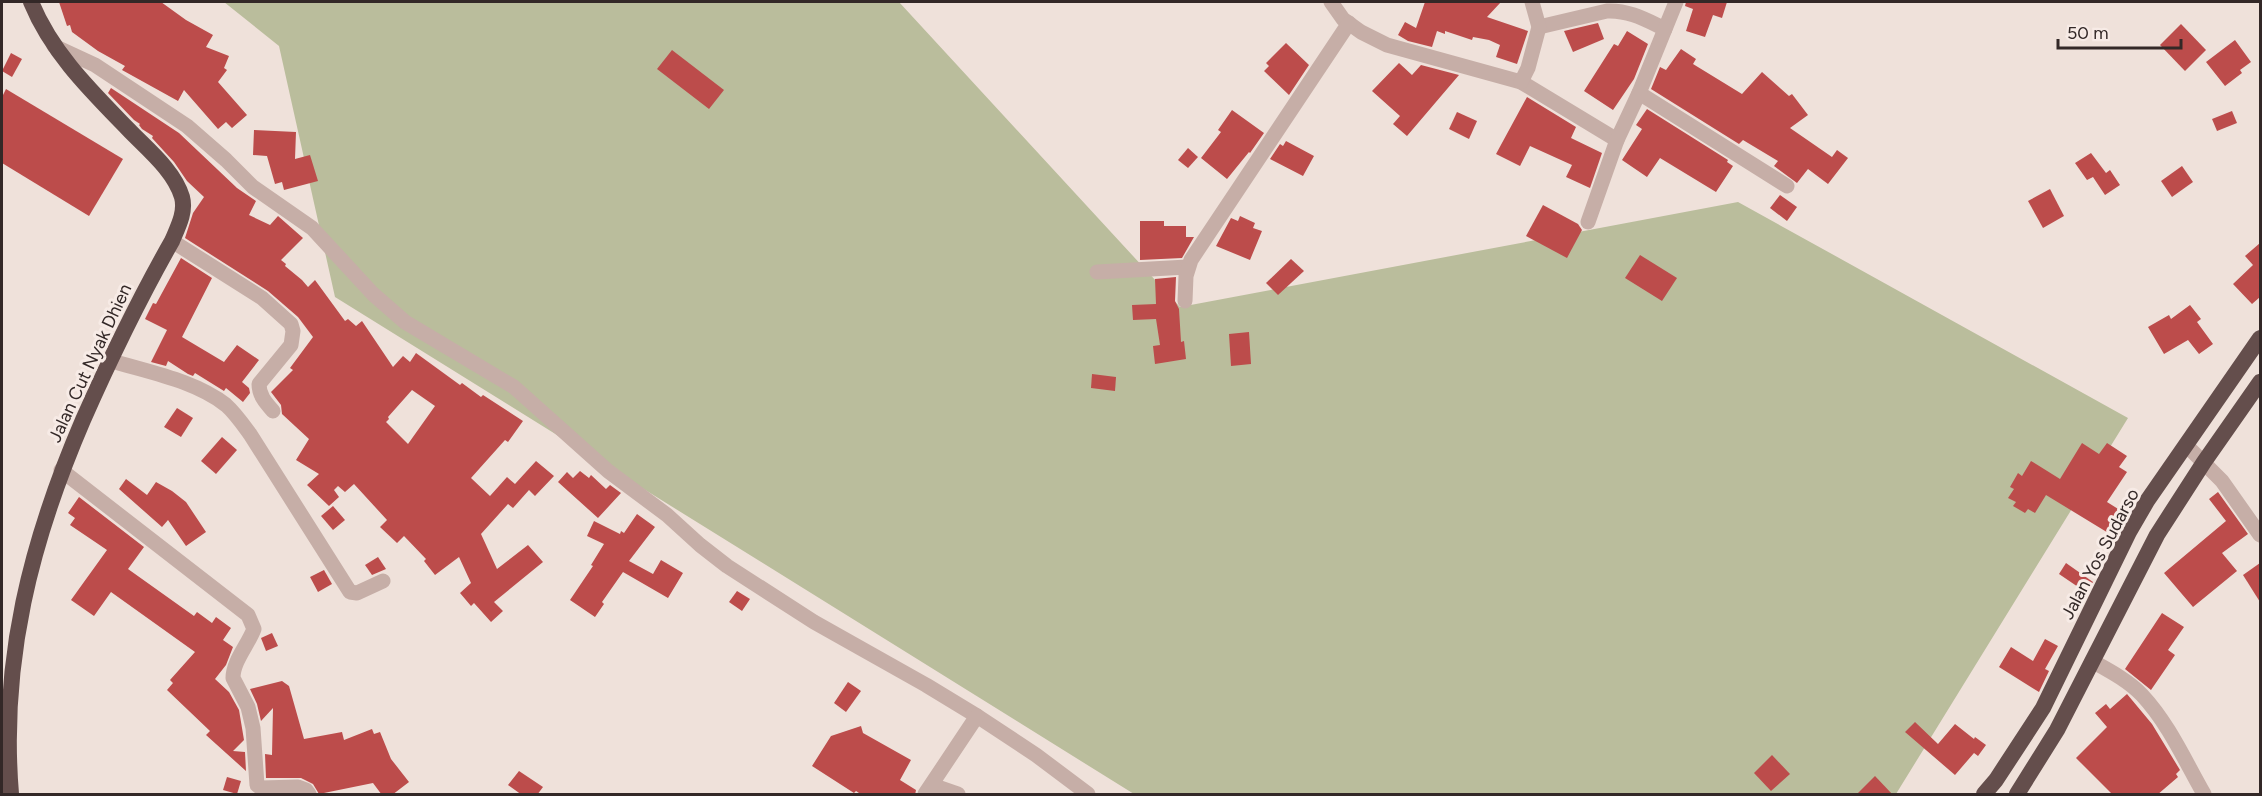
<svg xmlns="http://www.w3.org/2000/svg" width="2262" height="796" font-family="Figtree,sans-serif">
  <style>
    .green { fill: #babd9c }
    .building { fill: #bc4c4b; fill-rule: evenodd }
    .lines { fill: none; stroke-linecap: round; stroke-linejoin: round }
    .minor { stroke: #c6aea7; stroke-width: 15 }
    .trunk { stroke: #644e4c; stroke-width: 16 }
    .labels { text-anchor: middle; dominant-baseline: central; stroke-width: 6; stroke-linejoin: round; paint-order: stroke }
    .street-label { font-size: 18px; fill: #332827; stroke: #f7ebe6 }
  </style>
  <rect width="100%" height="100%" fill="#efe1da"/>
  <polygon class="green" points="224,2 899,2 1180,307 1738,202 2128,418 1896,794 1134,794 335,297 279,46"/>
  <g class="building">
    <polygon points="59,2 161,2 186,20 213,35 206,47 229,56 224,68 227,70 218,82 247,115 232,128 226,122 218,129 184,90 178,101 122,70 125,66 98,51 72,32 70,25 67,26"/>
    <polygon points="1425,2 1501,2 1487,17 1528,31 1517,64 1496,57 1500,45 1489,40 1473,37 1472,40 1445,31 1445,34 1437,31 1432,47 1408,41 1398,35 1405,22 1416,28"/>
    <polygon points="1686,2 1727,2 1722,18 1713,15 1705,37 1686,31 1693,9 1685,6"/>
    <polygon points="1598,23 1604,39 1573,52 1564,31"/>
    <polygon points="2181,24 2206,50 2185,71 2160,45"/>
    <polygon points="1627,31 1648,44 1634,79 1613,110 1584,91 1614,44 1618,46"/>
    <polygon points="2235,40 2251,62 2240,70 2242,73 2225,86 2206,62"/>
    <polygon points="1286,43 1309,65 1289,95 1264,71 1269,66 1266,63"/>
    <polygon points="1681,49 1696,59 1693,64 1742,94 1762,72 1789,96 1792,94 1808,115 1790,128 1832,157 1837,150 1848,158 1828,184 1808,169 1797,183 1774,166 1778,161 1743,140 1739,144 1651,89 1660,67 1666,70"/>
    <polygon points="672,50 724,90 709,109 657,69"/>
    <polygon points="11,53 22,59 12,77 2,71"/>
    <polygon points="1399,63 1412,75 1421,65 1459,75 1407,136 1393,124 1400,116 1372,91"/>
    <path d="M111 88 179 133 237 188 256 201 249 215 270 225 278 216 303 238 281 260 286 264 285 266 302 280 308 287 315 280 345 321 348 319 356 326 362 321 393 367 403 356 410 362 416 353 460 385 462 383 481 397 483 395 523 421 508 442 505 440 471 478 490 496 507 477 515 484 536 461 554 476 535 496 529 490 513 508 508 504 481 534 497 569 528 545 543 562 494 602 503 611 491 622 474 603 471 606 460 593 471 583 459 557 435 575 424 561 426 559 404 536 397 543 380 527 387 520 354 484 345 492 338 486 334 490 339 497 329 506 307 485 319 474 296 460 309 439 282 414 281 405 271 392 293 370 290 368 313 337 298 317 268 291 185 238 193 213 204 197 187 181 174 162 152 138 153 136 142 129 139 125 140 124 134 120 108 93ZM412 390 435 406 408 444 386 422 389 419 388 417Z"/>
    <polygon points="6,89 123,159 89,216 2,163 2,97"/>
    <polygon points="1527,97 1576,127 1571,138 1602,153 1590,188 1566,177 1572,165 1530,146 1520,166 1496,154"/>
    <polygon points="1647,109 1728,160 1727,162 1733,166 1716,192 1660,158 1647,177 1622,160 1642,129 1636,125"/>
    <polygon points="1232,110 1264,133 1250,153 1249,152 1227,179 1201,158 1221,132 1218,130"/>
    <polygon points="2232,111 2237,123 2217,131 2212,119"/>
    <polygon points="1457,112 1477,121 1469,139 1449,129"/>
    <polygon points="254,130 296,132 295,159 310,155 318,181 284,190 282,182 275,184 267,156 253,155"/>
    <polygon points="1286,141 1314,156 1303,176 1270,159 1280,144 1283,146"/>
    <polygon points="1188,148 1198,157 1188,168 1178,160"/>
    <polygon points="2091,153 2106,173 2110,170 2120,185 2105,195 2093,177 2087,180 2075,163"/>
    <polygon points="2182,166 2193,182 2172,197 2161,181"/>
    <polygon points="2050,189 2064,216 2043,228 2028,201"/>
    <polygon points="1780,195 1797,207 1787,221 1770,208"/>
    <polygon points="1543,205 1578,224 1582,230 1567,258 1526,236"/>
    <polygon points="1240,216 1255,223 1253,228 1262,231 1250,260 1216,246 1231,218 1238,221"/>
    <polygon points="1140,221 1164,221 1164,226 1186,226 1186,237 1194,237 1182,258 1140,260"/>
    <polygon points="2260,243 2260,297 2252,304 2233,284 2253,265 2245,256"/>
    <polygon points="1640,255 1677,278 1662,301 1625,278"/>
    <polygon points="181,258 212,278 182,337 224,362 237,345 259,360 242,382 249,388 250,393 243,402 226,388 224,391 195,373 193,376 188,374 168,361 166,366 151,362 167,330 145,319 153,303 156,304"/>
    <polygon points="1291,259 1304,271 1278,295 1266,283"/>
    <polygon points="1176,277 1175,301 1179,309 1181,342 1184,341 1186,359 1155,364 1153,346 1160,345 1156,319 1133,320 1132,305 1156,304 1155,279"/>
    <polygon points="2190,305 2201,319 2197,322 2213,344 2199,354 2188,340 2164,354 2148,327 2169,315 2171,319"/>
    <polygon points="1249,332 1251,364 1231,366 1229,334"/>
    <polygon points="1092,374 1116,377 1115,391 1091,388"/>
    <polygon points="177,408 193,418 181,437 164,427"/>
    <polygon points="222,437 237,450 216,474 201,461"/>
    <polygon points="2082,443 2099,454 2107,443 2127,456 2119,467 2127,472 2107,502 2123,512 2110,534 2046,495 2035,513 2028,509 2025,513 2013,506 2016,502 2008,498 2014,489 2010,487 2018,473 2022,476 2031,461 2060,479"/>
    <polygon points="580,471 589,478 591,475 606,489 610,485 621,493 598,518 558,482 567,472 573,478"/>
    <polygon points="126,479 147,495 156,482 172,491 186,502 206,532 186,546 168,520 162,527 119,489"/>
    <polygon points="2218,492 2248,534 2222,553 2237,571 2193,607 2164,573 2226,521 2209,499"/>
    <polygon points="79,497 144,547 128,569 194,616 197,612 212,623 216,617 231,628 223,640 233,647 226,665 215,679 229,692 239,710 244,740 233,751 245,752 246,771 206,735 210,731 167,690 173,683 170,680 195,652 111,592 94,616 71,600 107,550 70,525 75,518 68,513"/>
    <polygon points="333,506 345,520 333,530 321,516"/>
    <polygon points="637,514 655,527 629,561 653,574 661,560 683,573 668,598 623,572 602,602 604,604 595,617 570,600 593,566 591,565 604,544 587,536 594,521 620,534 621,531 624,533"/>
    <polygon points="378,557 386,569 372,575 365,565"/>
    <polygon points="2066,563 2093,582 2087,593 2059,574"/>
    <polygon points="2260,563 2260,602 2243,575"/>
    <polygon points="324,570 332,584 318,592 310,577"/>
    <polygon points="737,591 750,599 742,611 729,602"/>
    <polygon points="2162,613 2184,627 2168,650 2175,655 2151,690 2125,669"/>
    <polygon points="272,633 278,646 266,651 261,638"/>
    <polygon points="2045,639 2058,646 2045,669 2049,671 2039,692 1999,667 2011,647 2033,661"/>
    <polygon points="282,681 289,686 304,739 342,732 344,740 372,729 374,734 380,732 391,759 409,782 392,795 382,795 373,783 319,794 313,784 301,778 266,778 265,754 272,755 273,708 261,721 257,704 250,689"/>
    <polygon points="848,682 861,691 846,712 834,703"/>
    <polygon points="2127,694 2152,724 2180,770 2176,774 2178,777 2157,795 2113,795 2076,758 2107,727 2095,713 2106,704 2110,709"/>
    <polygon points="1915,722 1938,744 1955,724 1974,739 1975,737 1986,745 1978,756 1974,753 1955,775 1905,732"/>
    <polygon points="861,726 863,733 911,760 900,780 916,790 915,795 862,795 856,791 854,793 812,766 831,736"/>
    <polygon points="1772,755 1790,774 1771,791 1754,773"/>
    <polygon points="519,771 543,787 537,795 522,795 508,785"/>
    <polygon points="1875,776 1893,795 1856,795"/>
    <polygon points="227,777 241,781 237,794 223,790"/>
  </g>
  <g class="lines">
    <g class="minor">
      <polyline points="1331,2 1343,19 1361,32 1387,45 1521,82 1617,140"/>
      <path d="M1539 27 1607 11C1629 10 1646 20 1665 29"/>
      <polyline points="54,46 95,65 187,126 226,160 253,187 312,228 373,294 405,322 514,387 608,471 667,515 700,545 727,566 814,622 926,685 977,716 1036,755 1088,794"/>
      <polyline points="1521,82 1528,68 1539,27 1532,2"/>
      <polyline points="1639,93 1787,186"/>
      <polyline points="1588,222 1617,140 1639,93 1676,2"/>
      <path d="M172 241 262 298 291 324 293 331 291 345 259 384C259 395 265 402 273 411"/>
      <polyline points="1097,272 1187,267"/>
      <polyline points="1185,301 1186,276 1191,260 1349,23"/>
      <path d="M109 360C147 372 194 380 226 405 235 413 242 423 250 434L350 592 357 593 383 581"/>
      <polyline points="2187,446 2222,481 2260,535"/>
      <path d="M61 470 248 615 254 629C248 645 233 661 233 678L248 707 253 728 257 785 261 788 298 787 306 790 309 794"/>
      <path d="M2092 661C2110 671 2129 681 2142 695 2169 724 2185 761 2204 794"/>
      <polyline points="932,785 958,794"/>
      <polyline points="925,794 977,716"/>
    </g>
    <g class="trunk">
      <path d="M11 794C0 661 31 541 83 420 110 359 139 299 172 241 178 227 186 212 182 197 174 170 146 148 128 129 90 90 52 53 31 2"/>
      <polyline points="1984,794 1996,780 2043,708 2129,532 2147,501 2260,338"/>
      <polyline points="2017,794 2057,730 2157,535 2204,462 2260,382"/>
    </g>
  </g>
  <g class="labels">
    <g class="street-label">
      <text transform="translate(90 363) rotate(-65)">Jalan Cut Nyak Dhien</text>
      <text transform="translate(2100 554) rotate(-62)">Jalan Yos Sudarso</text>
    </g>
  </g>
  <rect width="2262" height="796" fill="none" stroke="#332827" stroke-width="6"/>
  <path d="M2058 39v9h123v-9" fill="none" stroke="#332827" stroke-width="3"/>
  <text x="2067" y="39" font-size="18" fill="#332827" stroke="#f7ebe6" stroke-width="4.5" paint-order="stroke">50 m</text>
</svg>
